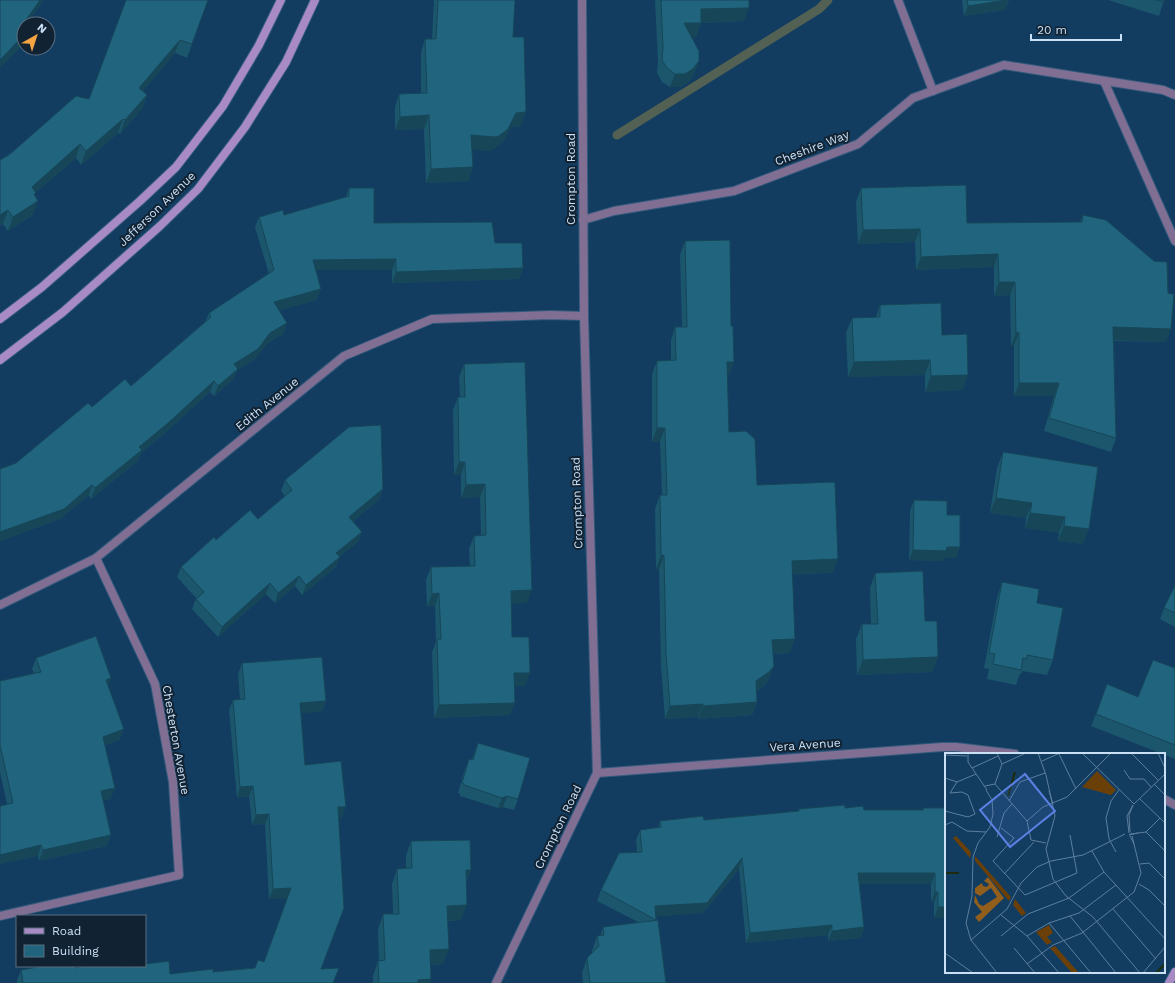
<svg xmlns="http://www.w3.org/2000/svg" width="1175" height="983" font-family="'Work Sans',sans-serif">
  <style>
    .lines { fill: none; stroke-linecap: round; stroke-linejoin: round }
    .stream { stroke: #526153; stroke-width: 9 }
    .lane-casing { stroke: #335a7c; stroke-width: 10 }
    .street-casing { stroke: #335a7c; stroke-width: 10 }
    .secondary-casing { stroke: #335a7c; stroke-width: 10 }
    .lane { stroke: #816f93; stroke-width: 8 }
    .street { stroke: #816f93; stroke-width: 8 }
    .secondary { stroke: #a88bc4; stroke-width: 8 }
    .wall { fill: #1c566c }
    .shaded-wall { fill: #164658 }
    .building { fill: #20647e; stroke: #164658 }
    .labels { text-anchor: middle; dominant-baseline: central; stroke-width: 4; stroke-linejoin: round; paint-order: stroke }
    .street-label { font-size: 12px; fill: #cae0f6; stroke: #112333 }
    .inset-river { fill: none; stroke: #1f2b0d; stroke-width: 2 }
    .inset-road { fill: none; stroke: #5c7e9d; stroke-width: 1 }
    .view { fill: #5a81e2; fill-opacity: 0.15; stroke: #5a81e2; stroke-width: 2 }
    .inset-edge { fill: none; stroke: #cae0f6; stroke-width: 2 }
  </style>
  <rect width="100%" height="100%" fill="#123d61"/>
  <g class="lines">
    <polyline class="stream" points="617,135 819,9 828,0"/>
    <g class="lane-casing">
      <g id="lane">
        <polyline points="898,0 933,91"/>
        <polyline points="1104,81 1175,241"/>
      </g>
    </g>
    <g class="street-casing">
      <g id="street">
        <polyline points="583,220 614,211 734,191 858,144 913,98 1004,65 1163,90 1175,95"/>
        <polyline points="0,605 96,558 344,356 432,319 550,315 584,316"/>
        <polyline points="597,773 942,747 956,747 1015,754"/>
        <polyline points="1164,799 1175,805"/>
        <polyline points="0,916 179,875 173,782 155,684 96,558"/>
        <polyline points="496,983 597,773 584,316 582,0"/>
      </g>
    </g>
    <g class="secondary-casing">
      <g id="secondary">
        <polyline points="0,319 42,287 140,201 176,167 223,106 259,45 281,0"/>
        <polyline points="0,360 63,312 160,226 198,189 245,127 286,62 315,0"/>
        <polyline points="1169,983 1175,972"/>
      </g>
    </g>
    <use href="#lane" class="lane"/>
    <use href="#street" class="street"/>
    <use href="#secondary" class="secondary"/>
  </g>
  <g class="wall">
    <polygon points="208,0 187,58 175,53 143,91 147,95 142,109 120,134 118,133 81,165 76,158 35,193 35,196 33,215 8,231 3,224 0,226 0,160 89,99"/>
    <polygon points="434,0 515,0 513,37 521,126 511,127 503,142 494,149 489,151 472,149 469,181 426,183 424,129 395,130 395,107 399,94 421,93 421,52 425,39 432,39"/>
    <polygon points="655,0 749,0 744,21 701,23 696,37 691,37 699,61 694,74 688,83 680,87 670,87 662,82 657,73 658,62"/>
    <polygon points="962,0 1009,0 1005,10 964,16"/>
    <polygon points="1108,0 1164,0 1159,16"/>
    <polygon points="349,188 374,223 495,243 523,268 519,279 392,283 392,270 316,270 317,300 280,310 284,333 267,344 254,360 237,370 234,379 214,396 210,392 164,434 141,453 138,461 91,499 89,495 60,519 0,541 0,469 16,463 92,407 131,386 205,322 209,313 269,274 255,227 259,217 284,215 346,197"/>
    <polygon points="861,188 967,223 1080,222 1083,215 1168,293 1171,329 1166,342 1114,341 1116,438 1111,452 1044,431 1054,396 1014,396 1014,346 1011,346 1010,295 994,296 994,267 916,270 915,242 858,244 856,202"/>
    <polygon points="685,241 731,326 734,362 729,375 727,375 729,432 757,485 833,573 792,574 790,653 773,654 769,680 764,686 757,691 757,702 752,715 698,719 698,717 665,719 661,666 659,569 656,569 655,509 660,495 662,495 660,441 652,442 652,374 657,361 671,360 671,340 675,327 682,327 680,255"/>
    <polygon points="880,305 942,335 963,390 925,392 925,375 848,377 846,333 852,318 876,317"/>
    <polygon points="464,364 527,603 511,603 512,637 525,686 514,686 515,703 510,715 434,718 432,652 436,642 435,606 427,607 426,580 431,567 470,566 469,549 474,536 481,536 480,497 461,498 461,475 454,475 453,410 458,397 460,397 459,377"/>
    <polygon points="1003,452 1098,467 1083,544 1058,541 1059,533 1025,528 1026,518 990,513 997,468"/>
    <polygon points="285,480 383,489 379,500 353,521 362,532 358,542 339,557 336,567 302,595 295,586 275,603 266,594 218,637 192,609 196,598 177,577 181,567 216,540 258,519 285,496 281,491"/>
    <polygon points="914,500 956,558 944,558 942,561 909,560 910,511"/>
    <polygon points="875,573 925,621 938,657 932,672 857,675 856,639 862,624 871,624 870,588"/>
    <polygon points="1002,582 1037,603 1053,660 1047,675 1022,671 1021,674 1020,674 1016,685 987,679 989,669 984,668 997,598"/>
    <polygon points="1175,585 1175,627 1160,619 1164,608"/>
    <polygon points="36,658 111,678 108,686 120,740 105,745 111,799 103,800 107,846 39,861 38,856 0,864 0,806 7,804 0,772 0,681 34,673 32,669"/>
    <polygon points="242,663 326,701 322,711 301,713 305,765 342,817 338,817 321,969 333,983 17,983 17,980 21,970 123,967 170,974 213,972 255,968 264,962 287,899 269,899 265,824 252,825 249,796 237,798 229,710 233,700 240,699 238,674"/>
    <polygon points="1175,668 1175,759 1091,726 1096,714 1138,697"/>
    <polygon points="478,743 518,799 514,810 503,807 498,808 460,796 460,794 458,793 465,769 469,759 472,759"/>
    <polygon points="845,808 864,810 922,810 923,808 946,918 934,918 934,902 931,902 931,884 859,884 864,927 861,938 828,941 828,935 746,943 739,869 703,913 656,916 666,983 583,983 582,973 587,958 592,953 592,951 597,936 600,936 603,927 638,922 597,901 601,890 637,852 636,840 640,830 658,828 660,821 704,820 798,811 799,809"/>
    <polygon points="411,841 471,870 466,883 461,920 448,921 443,964 430,965 430,983 373,983 373,976 378,961 379,961 378,929 383,914 393,914 392,884 397,869 406,868 406,856"/>
  </g>
  <g class="shaded-wall">
    <polygon points="40,0 44,0 27,24 24,24 24,29 15,43 19,30"/>
    <polygon points="1009,0 1005,10 964,16 968,6"/>
    <polygon points="749,8 744,21 696,23 701,9"/>
    <polygon points="684,23 701,23 696,37 679,37"/>
    <polygon points="24,35 24,38 21,47 0,68 0,60"/>
    <polygon points="180,40 175,53 134,102 139,88"/>
    <polygon points="699,61 694,74 688,83 680,87 670,87 675,74"/>
    <polygon points="147,95 142,109 120,134 125,120"/>
    <polygon points="526,112 521,126 511,127 503,142 494,149 489,151 466,149 471,135 516,113"/>
    <polygon points="429,115 424,129 395,130 400,117"/>
    <polygon points="123,119 118,133 81,165 86,151"/>
    <polygon points="80,144 76,158 35,193 31,205 38,201 33,215 8,231 13,217 32,187"/>
    <polygon points="473,167 469,181 426,183 431,169"/>
    <polygon points="8,210 3,224 0,226 0,215"/>
    <polygon points="920,229 915,242 858,244 863,230"/>
    <polygon points="998,254 994,267 916,270 921,257"/>
    <polygon points="396,259 392,270 309,270 313,260"/>
    <polygon points="523,268 519,279 392,283 396,272"/>
    <polygon points="999,282 1015,282 1010,295 994,296"/>
    <polygon points="321,289 317,300 271,313 274,302"/>
    <polygon points="287,323 284,333 267,344 254,360 237,370 234,379 214,396 218,386 234,364 270,333"/>
    <polygon points="1113,327 1171,329 1166,342 1108,340"/>
    <polygon points="1019,332 1014,346 1011,346 1016,333"/>
    <polygon points="930,360 925,375 848,377 854,362"/>
    <polygon points="727,362 734,362 729,375 722,376"/>
    <polygon points="968,375 963,390 925,392 931,376"/>
    <polygon points="214,381 210,392 164,434 141,453 138,461 91,499 95,488 139,447"/>
    <polygon points="1019,383 1059,383 1054,396 1014,396"/>
    <polygon points="657,428 665,428 660,441 652,442"/>
    <polygon points="459,462 465,462 461,475 454,475"/>
    <polygon points="485,484 480,497 461,498 466,485"/>
    <polygon points="92,485 89,495 60,519 0,541 0,532"/>
    <polygon points="383,489 379,500 345,527 349,517"/>
    <polygon points="996,498 1032,503 1026,518 990,513"/>
    <polygon points="1030,513 1065,517 1059,533 1025,528"/>
    <polygon points="1064,526 1089,529 1083,544 1058,541"/>
    <polygon points="362,532 358,542 339,557 336,567 302,595 306,585 336,553"/>
    <polygon points="947,547 960,547 956,558 944,558 942,561 909,560 913,550"/>
    <polygon points="664,555 659,569 656,569 661,556"/>
    <polygon points="838,559 833,573 787,574 792,561"/>
    <polygon points="299,576 295,586 275,603 278,593"/>
    <polygon points="270,583 266,594 218,637 222,627"/>
    <polygon points="532,590 527,603 506,604 511,591"/>
    <polygon points="439,593 435,606 427,607 432,594"/>
    <polygon points="795,639 790,653 767,654 772,640"/>
    <polygon points="938,657 932,672 857,675 863,660"/>
    <polygon points="774,666 769,680 764,686 751,694 756,681"/>
    <polygon points="514,673 530,673 525,686 509,686"/>
    <polygon points="111,678 107,689 106,680"/>
    <polygon points="326,701 322,711 296,714 300,703"/>
    <polygon points="757,702 752,715 698,719 703,706"/>
    <polygon points="515,703 510,715 434,718 439,705"/>
    <polygon points="703,704 698,717 665,719 670,706"/>
    <polygon points="124,729 120,740 99,747 103,737"/>
    <polygon points="253,786 249,796 237,798 240,787"/>
    <polygon points="115,788 111,799 97,802 101,791"/>
    <polygon points="507,796 503,807 498,808 502,798"/>
    <polygon points="338,807 346,807 342,817 334,818"/>
    <polygon points="269,814 265,824 252,825 256,815"/>
    <polygon points="111,835 107,846 39,861 43,850"/>
    <polygon points="41,845 38,856 0,864 0,855"/>
    <polygon points="742,858 739,869 703,913 651,917 655,906"/>
    <polygon points="466,870 471,870 465,885"/>
    <polygon points="858,873 935,873 931,884 854,884"/>
    <polygon points="291,888 288,899 269,899 273,889"/>
    <polygon points="935,892 938,892 934,902 931,902"/>
    <polygon points="467,905 461,920 442,921 447,906"/>
    <polygon points="938,907 946,907 946,918 934,918"/>
    <polygon points="832,925 828,935 746,943 750,933"/>
    <polygon points="864,927 861,938 828,941 832,931"/>
    <polygon points="449,949 443,964 424,965 430,950"/>
    <polygon points="431,979 430,983 417,983 418,980"/>
  </g>
  <g class="building">
    <polygon points="0,0 40,0 19,30 24,32 24,35 0,60"/>
    <polygon points="126,0 208,0 192,44 180,40 139,88 147,95 125,120 123,119 86,151 80,144 32,187 36,193 34,194 38,201 13,217 8,210 0,215 0,160 9,155 76,96 89,99"/>
    <polygon points="438,0 515,0 513,37 524,37 526,112 516,113 508,129 499,136 494,137 471,135 473,167 431,169 429,115 400,117 399,94 427,93 425,39 436,39"/>
    <polygon points="661,0 749,0 749,8 701,9 701,23 684,23 699,51 699,61 693,69 685,74 675,74 667,68 662,60 663,48"/>
    <polygon points="967,0 1007,0 968,6"/>
    <polygon points="1156,0 1164,0 1164,2"/>
    <polygon points="966,185 967,223 1082,222 1083,215 1106,220 1154,261 1167,262 1168,293 1174,294 1171,329 1113,327 1116,438 1049,418 1059,383 1019,383 1019,332 1016,333 1015,282 999,282 998,254 921,257 920,229 863,230 861,188"/>
    <polygon points="349,188 374,188 374,223 492,222 495,243 522,243 523,268 396,272 396,259 313,260 321,289 274,302 287,323 270,333 258,349 234,364 238,369 218,386 214,381 167,424 139,447 142,450 95,488 92,485 64,509 0,532 0,469 16,463 88,403 92,407 125,379 131,386 211,317 209,313 274,270 259,217 283,210 284,215 349,196"/>
    <polygon points="730,240 731,326 733,326 734,362 727,362 729,432 746,431 755,439 757,485 835,482 838,559 792,561 795,639 772,640 774,666 769,672 756,681 757,702 703,706 703,704 670,706 666,652 664,555 661,556 660,495 667,495 665,428 657,428 657,361 676,360 675,327 687,327 685,241"/>
    <polygon points="941,303 942,335 967,334 968,375 931,376 930,360 854,362 852,318 880,317 880,305"/>
    <polygon points="525,362 532,590 511,591 512,637 529,637 530,673 514,673 515,703 439,705 437,639 441,639 439,593 432,594 431,567 475,566 474,536 486,535 485,484 466,485 465,462 459,462 458,397 465,397 464,364"/>
    <polygon points="381,425 383,489 349,517 362,532 336,553 340,557 306,585 299,576 278,593 270,583 222,627 196,599 204,592 181,567 214,537 216,540 250,510 258,519 292,490 285,480 349,427"/>
    <polygon points="1003,452 1098,467 1089,529 1064,526 1065,517 1030,513 1032,503 996,498"/>
    <polygon points="914,500 947,501 947,515 960,515 960,547 947,547 946,551 913,550"/>
    <polygon points="923,571 925,621 937,621 938,657 863,660 862,624 878,624 875,573"/>
    <polygon points="1002,582 1039,589 1037,603 1063,608 1053,660 1027,655 1027,659 1023,658 1021,670 993,664 995,654 989,653"/>
    <polygon points="1175,585 1175,613 1164,608"/>
    <polygon points="96,636 111,678 106,680 124,729 103,737 115,788 101,791 111,835 43,850 41,845 0,855 0,806 13,803 0,745 0,681 41,672 36,658"/>
    <polygon points="322,657 326,701 300,703 305,765 341,761 346,807 338,807 344,908 321,969 339,968 333,983 23,983 21,970 43,966 75,966 75,968 85,966 123,966 123,967 145,966 145,964 169,961 170,974 213,969 213,972 255,968 258,960 264,962 291,888 273,889 269,814 256,815 253,786 240,787 233,700 245,699 242,663"/>
    <polygon points="1153,660 1175,668 1175,745 1096,714 1107,684 1138,697"/>
    <polygon points="478,743 530,758 518,799 507,796 502,798 464,785 464,784 462,783 469,759 473,760"/>
    <polygon points="845,805 845,808 863,806 864,810 923,810 923,808 946,808 946,907 938,907 938,892 935,892 935,873 858,873 864,927 832,931 832,925 750,933 742,858 707,903 655,906 656,920 601,890 619,853 642,852 640,830 661,827 660,821 703,816 704,820 799,811 799,809"/>
    <polygon points="470,840 471,870 466,870 467,905 447,906 449,949 430,950 431,979 418,980 418,983 379,983 378,961 385,960 383,914 399,914 397,869 412,868 411,841"/>
    <polygon points="658,920 666,983 590,983 587,958 599,946 597,936 604,935 603,927"/>
  </g>
  <g class="labels">
    <g class="street-label">
      <text transform="translate(812 148) rotate(-21)">Cheshire Way</text>
      <text transform="translate(571 179) rotate(-90)">Crompton Road</text>
      <text transform="translate(157 209) rotate(-44)">Jefferson Avenue</text>
      <text transform="translate(267 404) rotate(-39)">Edith Avenue</text>
      <text transform="translate(577 503) rotate(-92)">Crompton Road</text>
      <text transform="translate(176 740) rotate(80)">Chesterton Avenue</text>
      <text transform="translate(805 745) rotate(-4)">Vera Avenue</text>
      <text transform="translate(558 827) rotate(-64)">Crompton Road</text>
    </g>
  </g>
  <g transform="translate(945 753)">
    <rect width="220" height="220" fill="#123d61"/>
    <path d="M152 18 171 37 166 42 137 34ZM11 83 26 99 25 105 8 85ZM30 103 66 144 64 148 30 108ZM70 146 81 160 77 163 68 152ZM104 172 108 180 102 184 107 189 102 192 91 179ZM110 193 134 220H127L105 195Z" fill="#6a4008"/>
    <path d="M43 124 59 145 34 169 30 164 37 159 29 149 30 142 34 151 38 153 52 144 46 135 35 143 30 140V135L37 130 38 133 42 134 44 131 39 128Z" fill="#925e1b"/>
    <path class="inset-river" d="M63 43 70 19M0 120H14M211 220 220 211"/>
    <path class="inset-road" d="M23 0V9L42 37M52 0 57 11M93 0 101 22M137 0 189 51M186 0 213 27M213 0 220 15M114 1 131 36M0 2 22 3M97 8 115 0M27 15 53 3M179 17 185 26H199L206 34M101 22 110 63 101 96 108 126 121 143 148 164 195 220M0 25 12 29 31 21M50 31 82 68 86 87 101 90M209 31 220 42M40 33 50 31 57 11 81 0M41 37 47 47 48 61 45 74 33 90 28 104 27 143 21 170 26 187 52 220M104 38 108 51M195 46 220 70M64 48 75 29 100 20M189 51 220 21M0 58 23 64 30 61 23 42 17 39 5 40 12 29M82 68 98 54 122 44 166 0M0 72 7 69 22 78 41 79M56 75 69 85 48 108 80 142 132 120 125 82M201 79 220 98M184 80 182 63 188 52 184 62 185 79M187 80 184 82 193 80 187 81M193 80 201 79 215 65M185 83 189 91 187 83M52 84 59 60 67 51M147 98 159 119 220 186M171 99 164 86 161 65 166 48 174 37M195 111 204 110 220 126M59 121 89 89M194 131 204 137 220 153M168 156 211 206M56 162 82 183 114 220M125 163 171 220M104 170 146 220M56 183 83 161 124 145 159 119M82 183 104 170 134 160 171 132M26 187 62 156 76 130 92 114 106 108 138 102 180 81M69 195 90 220M0 200 28 220M82 211 108 192 137 180 189 139 196 120 189 91M198 220 220 194"/>
    <path class="view" d="M80 21 110 58 65 94 35 57Z"/>
    <rect width="220" height="220" class="inset-edge"/>
  </g>
  <rect x="16" y="915" width="130" height="52" fill="#112333" stroke="#5b6f81"/>
  <rect x="24" y="928" width="20" height="6" fill="#a88bc4" stroke="#5b6f81"/>
  <text x="52" y="935" font-size="12" fill="#cae0f6">Road</text>
  <rect x="24" y="945" width="20" height="12" fill="#20647e" stroke="#5b6f81"/>
  <text x="52" y="955" font-size="12" fill="#cae0f6">Building</text>
  <g transform="translate(36 36) rotate(39)"><circle r="19" fill="#112333" stroke="#5b6f81"/>
  <path d="M0-3L7 15L0 10L-7 15Z" fill="#f4a443"/>
  <text y="-6" font-size="11" font-weight="bold" text-anchor="middle" fill="#cae0f6">N</text>
  </g>
  <path d="M1031 34v6h90v-6" fill="none" stroke="#cae0f6" stroke-width="2"/>
  <text x="1037" y="34" font-size="12" fill="#cae0f6" stroke="#112333" stroke-width="3" paint-order="stroke">20 m</text>
</svg>
